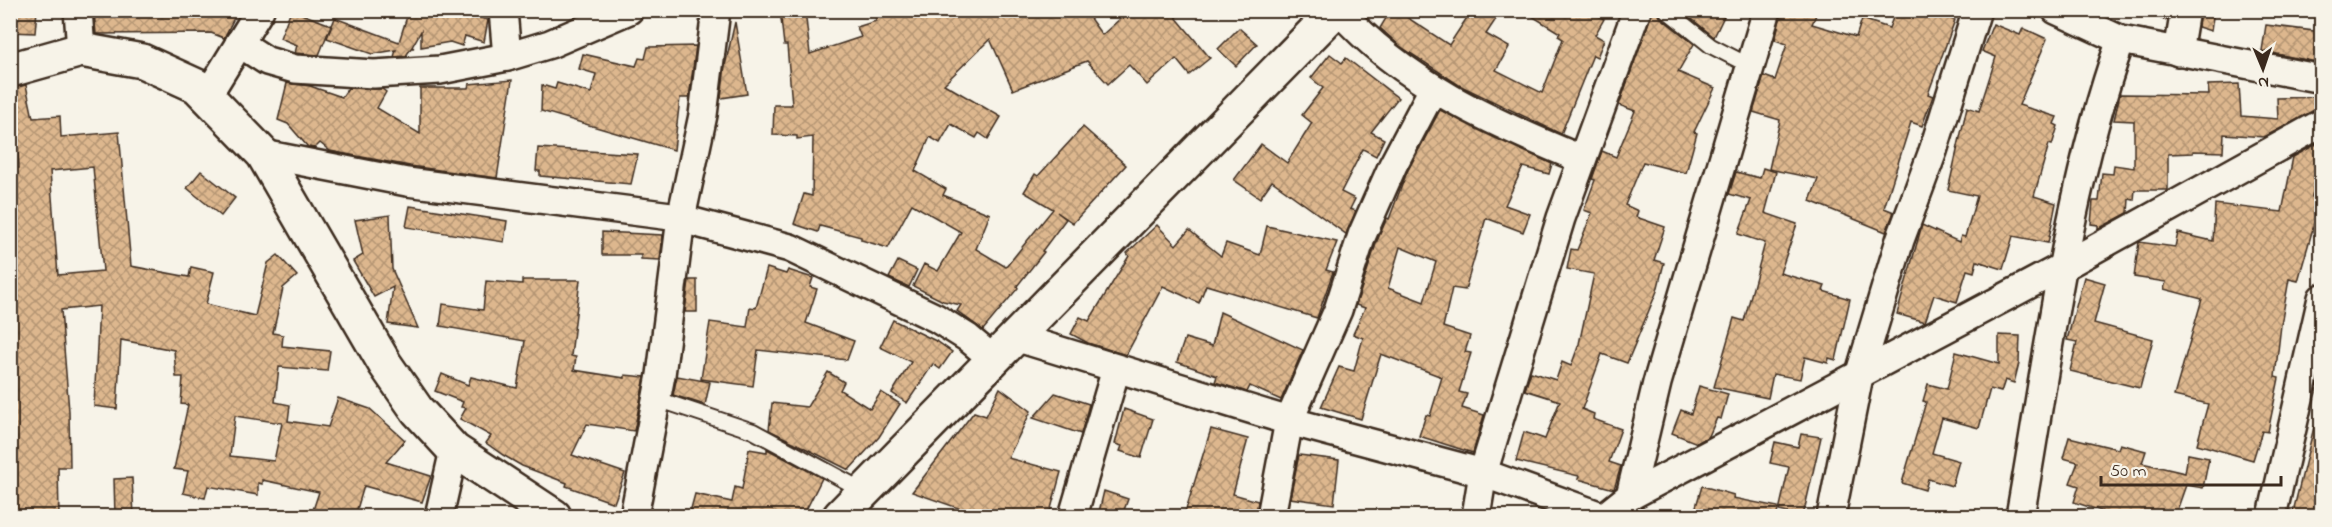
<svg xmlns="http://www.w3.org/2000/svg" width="2332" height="527" font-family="'Indie Flower',sans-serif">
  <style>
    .building { fill: url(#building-cross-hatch); stroke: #3b2a1e; stroke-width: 1.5; fill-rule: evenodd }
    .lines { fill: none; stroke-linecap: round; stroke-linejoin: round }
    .lane-casing { stroke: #3b2a1e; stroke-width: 18 }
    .street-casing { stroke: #3b2a1e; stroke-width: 32 }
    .secondary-casing { stroke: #3b2a1e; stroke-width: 38 }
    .lane { stroke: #f7f3e8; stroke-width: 14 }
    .street { stroke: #f7f3e8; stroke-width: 27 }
    .secondary { stroke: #f7f3e8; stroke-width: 33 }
  </style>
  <defs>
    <pattern id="building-cross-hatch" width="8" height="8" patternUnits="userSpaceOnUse" patternTransform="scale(1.5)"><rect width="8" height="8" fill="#ddb78e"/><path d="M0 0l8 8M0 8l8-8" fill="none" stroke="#b49573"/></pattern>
  </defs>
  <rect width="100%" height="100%" fill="#f7f3e8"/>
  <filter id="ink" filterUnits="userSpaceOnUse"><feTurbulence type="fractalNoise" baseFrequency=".0167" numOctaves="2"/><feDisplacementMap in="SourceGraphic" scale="12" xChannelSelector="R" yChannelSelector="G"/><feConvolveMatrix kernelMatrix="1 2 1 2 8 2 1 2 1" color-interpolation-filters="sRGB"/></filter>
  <g filter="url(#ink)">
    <g class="building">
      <polygon points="13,10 37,10 35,33 10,32 10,12"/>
      <polygon points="94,10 238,10 224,38 211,33 96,34"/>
      <polygon points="291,10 331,25 319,55 295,53 297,45 280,38"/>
      <polygon points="409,10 453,10 488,20 484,42 465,36 462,46 450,42 421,47 421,31 412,47 414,48 411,48 406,56 394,57 396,50 372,54 327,38 335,18 399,42"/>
      <polygon points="780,10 805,10 810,54 861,37 857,27 876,21 874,10 1084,10 1102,35 1130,10 1170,10 1210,58 1189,75 1176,59 1147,85 1129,65 1108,84 1087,61 1013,90 990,39 944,84 1001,117 988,139 979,133 976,138 951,124 940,143 930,137 915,171 946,189 943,195 990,214 976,249 1006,267 1053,209 1024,192 1035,174 1038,176 1083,127 1126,165 1073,223 1057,212 1066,219 1042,251 1044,252 1017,286 1018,288 983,330 957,311 961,305 943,301 913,286 924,264 938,271 961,232 912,204 888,248 861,240 861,237 820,226 818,232 794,224 804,194 812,196 813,137 797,139 797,136 773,135 774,105 792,105 787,45 784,45"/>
      <polygon points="1391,10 1396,10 1449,45 1472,10 1502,10 1486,34 1509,47 1496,70 1542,93 1563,39 1558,36 1560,33 1522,10 1588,10 1604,19 1595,35 1604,40 1597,57 1593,55 1561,134 1459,85 1401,47 1380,28"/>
      <polygon points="1653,10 1657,10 1660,17 1694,44 1678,72 1715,88 1694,132 1697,133 1686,173 1643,162 1625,205 1638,211 1636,217 1665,227 1654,260 1664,263 1657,291 1627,363 1602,354 1582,409 1594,414 1593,419 1621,429 1609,462 1621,466 1614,489 1578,479 1579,476 1516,461 1524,432 1545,439 1560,401 1525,390 1531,372 1556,380 1562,362 1571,366 1579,344 1594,274 1567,269 1571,249 1577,250 1592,213 1584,210 1595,180 1592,179 1602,151 1616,157 1635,111 1619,105"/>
      <polygon points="1681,10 1727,10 1714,37"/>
      <polygon points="1782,10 1818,10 1812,24 1856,37 1862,19 1889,28 1896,10 1920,10 1955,20 1928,94 1933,96 1922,126 1911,122 1884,208 1894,212 1886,232 1810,201 1818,179 1769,169 1780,120 1753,112 1764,76 1775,80 1787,44 1775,40"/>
      <polygon points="2159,10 2169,10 2167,20 2158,18"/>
      <polygon points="2200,10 2214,10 2211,31 2198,27"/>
      <polygon points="735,22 747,94 721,98 725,66"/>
      <polygon points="1993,24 2020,35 2023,28 2047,39 2019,105 2057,117 2054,124 2058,126 2052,145 2049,144 2034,196 2056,203 2048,243 2013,236 2003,269 1977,261 1974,272 1967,270 1957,302 1934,295 1925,322 1897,314 1922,225 1959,242 1961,236 1965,237 1977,196 1948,190 1967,107 1979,111 1996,57 1982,51"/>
      <polygon points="2266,25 2322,32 2322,63 2262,51"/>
      <polygon points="1239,28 1257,44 1236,66 1218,49"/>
      <polygon points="696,46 689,98 680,98 674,150 541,111 542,85 555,89 557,83 591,93 596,74 579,69 583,54 636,66 639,58 645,59 648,47"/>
      <polygon points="1330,54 1342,63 1346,58 1398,98 1371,132 1384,139 1376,156 1363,149 1341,192 1355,199 1350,209 1356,211 1346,234 1272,181 1260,198 1234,180 1261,144 1287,163 1312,123 1302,115 1323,88 1311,78"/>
      <polygon points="512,80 497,178 410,166 330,151 320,143 315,148 308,147 288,124 278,120 287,83 310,86 342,97 348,88 382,89 386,92 377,108 420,134 420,88 468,88 469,84"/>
      <polygon points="2239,84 2241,116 2278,119 2277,98 2322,97 2322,107 2264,137 2224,134 2223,152 2193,151 2193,153 2168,154 2168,190 2135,190 2134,200 2129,199 2128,213 2098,229 2098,225 2091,224 2093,201 2099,201 2102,173 2113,174 2114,165 2134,168 2134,121 2114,120 2120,94 2209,95 2208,85"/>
      <path d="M26 85 33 118 60 116 61 137 119 132 131 266 189 277 191 267 214 272 206 304 255 316 268 263 278 255 297 276 283 288 273 333 283 335 282 346 330 351 327 371 279 367 275 402 290 405 288 421 328 427 338 398 370 409 405 440 386 462 431 476 422 502 364 486 355 516H311L319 492 262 480V484L258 483V495L208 486 205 498 183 493 188 471 174 469 188 405 181 404 183 377H176L174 350 121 340 117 409 94 406 99 306 61 310 69 411 70 467H58L59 516H10V168H19L13 88ZM93 167 103 271 58 275 50 171ZM235 416 282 423 274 461 230 456Z"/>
      <path d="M1440 110 1552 164 1549 174 1523 167 1505 205 1530 214 1523 232 1486 218 1465 290 1452 288 1443 327 1470 336 1465 352 1471 353 1459 392 1467 394 1462 408 1484 415 1473 453 1419 436 1426 415 1430 416 1442 377 1381 354 1361 419 1321 407 1339 367 1354 371 1363 338 1353 334 1365 308 1356 305 1377 241 1387 218 1389 219 1407 172ZM1400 247 1436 262 1424 302 1388 288Z"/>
      <polygon points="2322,141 2322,159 2319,158 2312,197 2318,198 2315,221 2298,281 2289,279 2281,325 2275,377 2279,378 2268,432 2262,431 2253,460 2197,444 2208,404 2174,396 2202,299 2164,289 2166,282 2134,277 2139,242 2175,247 2178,233 2213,241 2215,204 2282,212 2293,157"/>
      <polygon points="538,148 638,154 631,184 540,176 540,171 536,171"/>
      <polygon points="1763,168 1776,172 1765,213 1797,224 1780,273 1825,286 1823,291 1850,299 1836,360 1829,358 1828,363 1805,357 1800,379 1773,374 1768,398 1714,387 1734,318 1744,321 1765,243 1738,234 1751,200 1729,194 1736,172 1760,178"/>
      <polygon points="201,171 235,198 221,216 187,188"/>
      <polygon points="410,206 507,221 504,242 406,227"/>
      <polygon points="390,215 392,269 418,328 388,324 393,287 374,297 353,261 363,255 355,220"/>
      <polygon points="1157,225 1176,245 1189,230 1221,256 1226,243 1260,255 1267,226 1337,242 1326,270 1333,272 1317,318 1206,285 1199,303 1163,286 1126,355 1088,343 1071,334 1080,317 1089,321 1129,256 1127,253"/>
      <polygon points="602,232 663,235 660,260 641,259 641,255 602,255"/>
      <polygon points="898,261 917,270 909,287 889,278"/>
      <polygon points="767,268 786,274 788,270 813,278 810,287 817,289 806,323 854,341 847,360 758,350 753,386 701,379 710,322 747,327 750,307 756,308"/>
      <polygon points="2084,277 2105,283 2094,323 2153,339 2140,388 2070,371 2077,342 2067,340"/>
      <polygon points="522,280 580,280 571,356 576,357 574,370 625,378 625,375 645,377 634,431 587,424 572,455 625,473 614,503 566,486 567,483 522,466 503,455 486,443 491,436 460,419 466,408 461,407 463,402 435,391 442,374 468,385 471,377 517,388 525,341 440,326 443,304 483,310 486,281 522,284"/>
      <polygon points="689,280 697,280 697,312 685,312"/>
      <polygon points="1220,312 1303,350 1281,400 1250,386 1247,392 1215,382 1217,376 1177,362 1185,338 1212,346"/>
      <polygon points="893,320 938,342 952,352 940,369 933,364 907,403 892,393 911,362 880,347"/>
      <polygon points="1999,335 2020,336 2019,363 2014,383 2005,380 2001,392 1990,389 1979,428 1942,418 1932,453 1959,461 1952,486 1928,479 1925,490 1902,483 1926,402 1923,401 1928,384 1947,389 1956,352 1999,364"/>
      <polygon points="828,372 844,382 840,390 870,409 881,392 900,404 879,437 849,470 769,430 772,403 807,407"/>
      <polygon points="677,376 710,382 705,405 673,395"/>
      <polygon points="1699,386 1728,394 1721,419 1717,418 1709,436 1697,443 1672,433 1681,410 1691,414"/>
      <polygon points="1000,388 1031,411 1008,458 1061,472 1049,516 981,516 912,492 974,412 986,416"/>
      <polygon points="1055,393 1089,404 1081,434 1033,418"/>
      <polygon points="1124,409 1153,419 1141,458 1120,451 1122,446 1115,444"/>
      <polygon points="2314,427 2322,428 2322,516 2292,516"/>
      <polygon points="1211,429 1248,439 1233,494 1258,501 1256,516 1184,516"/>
      <polygon points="1801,434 1821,437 1803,516 1779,511 1789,467 1770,463 1775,442 1798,447"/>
      <polygon points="2069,437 2118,449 2120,444 2146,451 2142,463 2185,473 2188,454 2209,458 2203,488 2186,485 2175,516 2116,516 2074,502 2079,486 2070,483 2078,462 2063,458"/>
      <polygon points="749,449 767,452 767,449 822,478 803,516 689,516 695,494 732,502 735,487 742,489"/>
      <polygon points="1299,455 1339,460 1334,504 1290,498"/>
      <polygon points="132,478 134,516 115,516 114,479"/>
      <polygon points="1702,486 1734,495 1733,498 1778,507 1777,516 1717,516 1695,510"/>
      <polygon points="1104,491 1128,499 1122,516 1098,516"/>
    </g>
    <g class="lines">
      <g class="lane-casing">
        <g id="lane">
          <polyline points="1666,10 1711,46 1748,65"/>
          <polyline points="657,399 753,431 864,491"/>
        </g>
      </g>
      <g class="street-casing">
        <g id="street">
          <polyline points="78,10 81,50"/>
          <polyline points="503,10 507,57"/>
          <path d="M1339 10C1403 83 1493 123 1581 159"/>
          <polyline points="2056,10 2121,40 2322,79"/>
          <polyline points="239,43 267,61 295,69 374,74 440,70 507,57 550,44 629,10"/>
          <polyline points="2178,52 2185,10"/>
          <polyline points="207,96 260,10"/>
          <polyline points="263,154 407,182 671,216 790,248 936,318 968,338 993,359"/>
          <polyline points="1015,337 1289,421 1483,473 1601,516"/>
          <polyline points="1630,496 1657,383 1767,10"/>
          <polyline points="439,516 454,450"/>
          <polyline points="634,516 661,375 681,218 703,115 716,10"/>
          <polyline points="1073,516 1116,369"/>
          <polyline points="1271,516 1289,421 1338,310 1362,235 1393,165 1433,89"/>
          <polyline points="1476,516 1483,473 1561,218 1637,10"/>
          <polyline points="1605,516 1630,496 2064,266 2322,123"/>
          <polyline points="1831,516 1859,376 1900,240 1933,151 1977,10"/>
          <path d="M2020 516C2048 359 2067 191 2121 40"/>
          <polyline points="2272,516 2322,298"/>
        </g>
      </g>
      <g class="secondary-casing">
        <g id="secondary">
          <polyline points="10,70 81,50 142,61 197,86 263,154 385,364 417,410 454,450 554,516"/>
          <polyline points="840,516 1336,10"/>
        </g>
      </g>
      <use href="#lane" class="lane"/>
      <use href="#street" class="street"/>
      <use href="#secondary" class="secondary"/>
    </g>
  </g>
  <rect width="2332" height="527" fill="none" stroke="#f7f3e8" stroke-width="36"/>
  <rect x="18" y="18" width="2296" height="491" fill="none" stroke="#3b2a1e" stroke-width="2" filter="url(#ink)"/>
  <g transform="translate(2263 69) rotate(178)" stroke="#f7f3e8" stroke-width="4.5" paint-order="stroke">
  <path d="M0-4.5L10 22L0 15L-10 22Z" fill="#3b2a1e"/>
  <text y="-9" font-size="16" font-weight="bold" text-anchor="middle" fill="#3b2a1e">N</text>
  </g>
  <path d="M2101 476v9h180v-9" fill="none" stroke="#3b2a1e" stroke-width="3"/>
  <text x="2110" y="476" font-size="18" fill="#3b2a1e" stroke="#f7f3e8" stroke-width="4.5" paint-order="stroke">50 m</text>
</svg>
